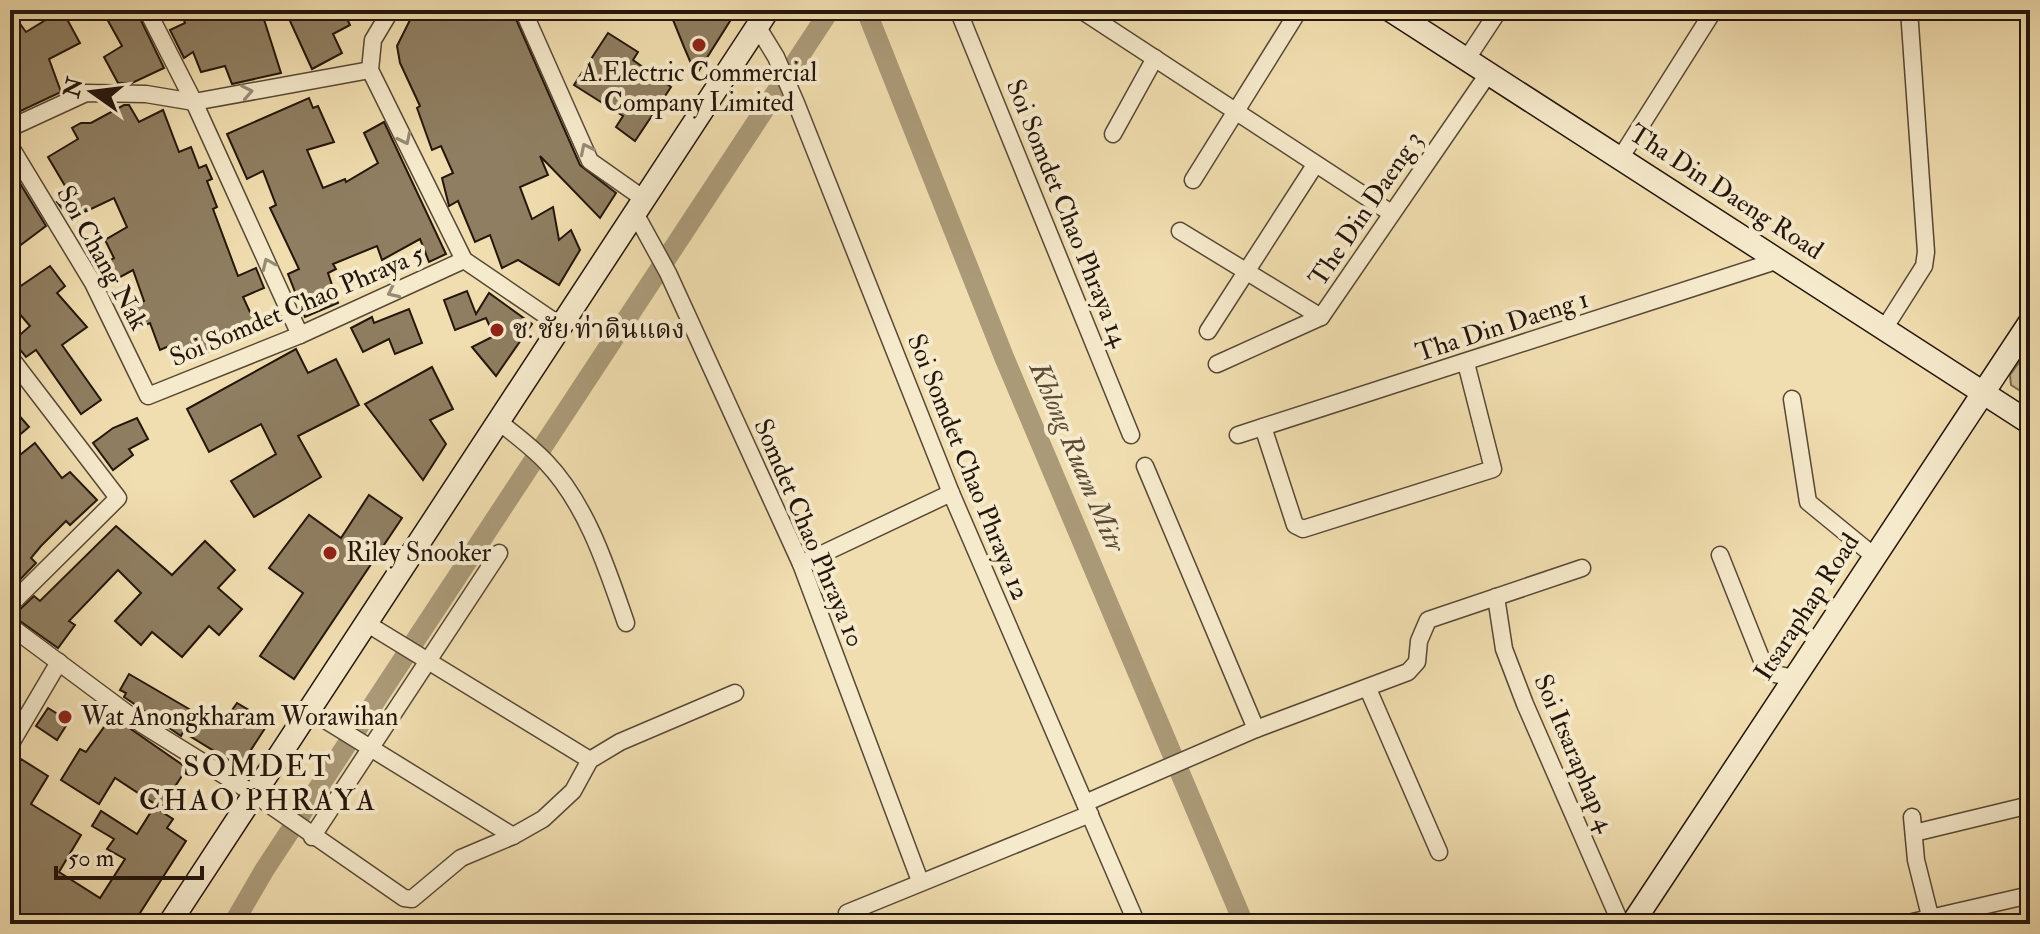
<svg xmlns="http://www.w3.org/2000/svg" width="2040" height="934" font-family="'IM FELL Double Pica','Noto Serif Thai',serif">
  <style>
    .green { fill: #cebc94; stroke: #796950; stroke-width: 2 }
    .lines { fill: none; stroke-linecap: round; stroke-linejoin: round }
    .canal { stroke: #ab9a78; stroke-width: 20 }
    .building { fill: #8f7e61; stroke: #24160c; stroke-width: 2 }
    .street-casing { stroke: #574835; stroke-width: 19 }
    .secondary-casing { stroke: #24160c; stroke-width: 25 }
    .street { stroke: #f6eacc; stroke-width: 16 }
    .secondary { stroke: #f6eacc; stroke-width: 22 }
    .oneway { stroke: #988b76 }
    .poi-dot { fill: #8f2418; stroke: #f6eacc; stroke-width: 3 }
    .labels { text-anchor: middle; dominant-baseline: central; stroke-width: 8; stroke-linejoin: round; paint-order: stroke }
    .poi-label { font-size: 26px; fill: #24160c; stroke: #f6eacc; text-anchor: start }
    .street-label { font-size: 26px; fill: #24160c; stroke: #f6eacc }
    .water-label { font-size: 28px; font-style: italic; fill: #5a4b37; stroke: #f6eacc }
    .quarter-label { font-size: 30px; letter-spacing: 2px; fill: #24160c; stroke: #f6eacc }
  </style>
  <rect width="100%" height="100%" fill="#f1deb0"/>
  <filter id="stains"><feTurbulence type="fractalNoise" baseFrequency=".0025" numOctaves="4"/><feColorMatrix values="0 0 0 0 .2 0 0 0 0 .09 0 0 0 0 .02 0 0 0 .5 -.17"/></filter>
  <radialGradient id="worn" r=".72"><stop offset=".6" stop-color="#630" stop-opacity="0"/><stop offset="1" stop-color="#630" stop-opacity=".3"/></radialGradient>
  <polygon class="green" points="2030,347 2030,397 2011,385 2010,375"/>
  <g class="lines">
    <g class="canal">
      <polyline points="866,10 1004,357 1244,924"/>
      <polyline points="233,924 265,869 830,10"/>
    </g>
  </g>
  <g class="building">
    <polygon points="10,10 26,32 62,10 80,43 49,59 61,92 10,116"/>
    <polygon points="102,10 136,10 164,68 132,83 118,83 104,57 122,46"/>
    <polygon points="180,10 261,10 281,73 232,84 225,66 201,72 193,52 184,58 170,30 185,23"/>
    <polygon points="285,10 343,10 350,25 333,34 342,53 312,69"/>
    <polygon points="415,10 512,10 580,165 616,193 600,218 540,156 548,175 520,187 532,219 553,207 559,240 571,230 580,250 559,285 518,260 502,268 490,235 475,242 458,201 449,206 442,178 453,173 441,146 432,150 417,108 420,106 400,63 397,46"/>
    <polygon points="669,10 737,10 696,75 684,47"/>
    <polygon points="608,33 638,52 633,60 671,87 635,141 616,127 623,116 574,85"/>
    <polygon points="309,98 313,108 318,106 334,142 307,150 323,188 345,179 346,182 378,163 364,133 384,122 446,254 429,262 420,239 382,260 377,246 333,264 336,269 328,273 338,303 305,317 288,274 299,269 270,208 276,205 263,171 247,179 227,134"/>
    <polygon points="124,105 129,105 139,122 163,110 179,152 191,147 199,168 206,165 212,179 207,181 217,207 213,209 238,276 256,268 264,288 243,297 256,325 218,344 219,348 183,361 176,343 160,350 150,323 143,326 133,306 144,301 133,270 111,282 102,265 114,258 105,240 127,227 114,198 70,219 57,202 71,196 48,157 78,139 72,128 81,123 91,123"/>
    <polygon points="10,167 46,226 10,253"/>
    <polygon points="50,266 65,286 57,293 87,327 62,345 101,400 81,414 36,350 26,357 13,341 30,326 11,304 18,299 12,292"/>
    <polygon points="467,291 476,314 489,293 532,324 496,376 472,347 494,336 486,318 455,330 444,300"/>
    <polygon points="409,309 422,343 395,354 389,339 363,352 351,328 372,317 374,323"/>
    <polygon points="296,349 308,373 336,359 359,405 298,436 321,477 254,517 231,481 276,454 261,424 209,452 187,409"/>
    <polygon points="432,367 453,409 430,420 446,444 423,480 365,404"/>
    <polygon points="10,405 29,427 10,443"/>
    <polygon points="137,418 148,439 129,449 133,455 113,470 93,443 113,428"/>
    <polygon points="35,443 62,478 70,472 97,500 70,525 66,521 41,546 31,558 36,563 10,590 10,463"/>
    <polygon points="369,495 402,518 294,679 260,656 303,593 269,568 309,515 341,538"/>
    <polygon points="116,526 172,575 205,541 235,570 218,588 242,609 219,635 209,626 182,657 152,632 141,645 115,621 141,593 118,570 69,621 75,625 58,648 13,616 34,596 40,601"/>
    <polygon points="129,674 220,727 237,703 269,722 240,767 183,732 181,736 124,697 126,693 120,690"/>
    <polygon points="48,708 69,721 57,740 36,726"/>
    <polygon points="112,716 187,768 161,808 115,778 99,804 61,780 80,749 86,752"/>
    <polygon points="21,759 48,776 31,804 81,835 59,872 100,898 125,859 107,849 114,839 92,826 101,811 137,834 154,807 173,819 167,828 186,841 133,924 18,924 10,919 10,777"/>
  </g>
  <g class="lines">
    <g class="street-casing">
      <g id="street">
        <polyline points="147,10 194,102 300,335"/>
        <polyline points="391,10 373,40 370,70 464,260 561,326"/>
        <polyline points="523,10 590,161 644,199"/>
        <polyline points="958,10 1131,435"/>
        <polyline points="1081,10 1391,213"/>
        <polyline points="757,26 776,57 796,103 951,493 1137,924"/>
        <polyline points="1466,60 1499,10"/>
        <polyline points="10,128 86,93 146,94 194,102 370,70"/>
        <polyline points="1113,134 1155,58"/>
        <polyline points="10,146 93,283 148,396 300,335 464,260"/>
        <polyline points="1621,157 1714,10"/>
        <polyline points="1193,180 1299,10"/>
        <polyline points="635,213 668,273 801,564 920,881"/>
        <polyline points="1180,231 1321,317"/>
        <polyline points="1884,329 1924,266 1926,252 1909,10"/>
        <polyline points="1208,331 1315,165"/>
        <polyline points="10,357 118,498 10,605"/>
        <polyline points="1217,364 1321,317 1488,74"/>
        <polyline points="1792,399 1808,502 1874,556"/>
        <path d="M498 421C514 434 532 447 546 462 587 505 607 568 626 623"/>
        <polyline points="1263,427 1295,525 1303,529 1493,469 1466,363"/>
        <polyline points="1238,435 1779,260"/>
        <polyline points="1145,466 1256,729"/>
        <polyline points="1720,555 1765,668 1770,673 1794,678"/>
        <polyline points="801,564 951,493"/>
        <polyline points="1496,597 1504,649 1525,704 1621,924"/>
        <polyline points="366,623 590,760"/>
        <polyline points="10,626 143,725 254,794 404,898 412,899 461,858 513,836 543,819 573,791 590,760 620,742 735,693"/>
        <polyline points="1368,689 1439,852"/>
        <polyline points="309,710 513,836"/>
        <polyline points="10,745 59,662"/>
        <polyline points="1085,803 1256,729 1408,672 1417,662 1419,641 1428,620 1582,568"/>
        <polyline points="1912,817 1916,860 1932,924"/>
        <polyline points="1914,833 2030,805"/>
        <polyline points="312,837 499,553"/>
        <polyline points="847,913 1090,814"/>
        <polyline points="1904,924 2030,895"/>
      </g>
    </g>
    <g class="secondary-casing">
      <g id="secondary">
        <polyline points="1390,10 2030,423"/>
        <polyline points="169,924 768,10"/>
        <polyline points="1632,924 2030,322"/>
      </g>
    </g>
    <use href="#street" class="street"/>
    <use href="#secondary" class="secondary"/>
  </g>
  <defs><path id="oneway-chevron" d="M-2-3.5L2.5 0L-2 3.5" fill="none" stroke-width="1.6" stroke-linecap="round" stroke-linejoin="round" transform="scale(2)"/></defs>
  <g class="oneway">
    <use href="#oneway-chevron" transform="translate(247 92) rotate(-11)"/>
    <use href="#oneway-chevron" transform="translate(405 139) rotate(64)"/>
    <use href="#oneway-chevron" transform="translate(586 149) rotate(-116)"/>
    <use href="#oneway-chevron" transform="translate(268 264) rotate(-114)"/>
    <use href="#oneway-chevron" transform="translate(393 292) rotate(155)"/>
  </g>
  <g class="poi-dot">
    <circle cx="699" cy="45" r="8"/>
    <circle cx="497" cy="330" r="8"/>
    <circle cx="330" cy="553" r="8"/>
    <circle cx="65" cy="717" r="8"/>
  </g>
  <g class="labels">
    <g class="poi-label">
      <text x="699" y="73" text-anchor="middle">A.Electric Commercial<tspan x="699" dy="30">Company Limited</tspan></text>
      <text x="513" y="330">ช. ชัย ท่าดินแดง</text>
      <text x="346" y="553">Riley Snooker</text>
      <text x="81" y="717">Wat Anongkharam Worawihan</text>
    </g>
    <g class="street-label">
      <text transform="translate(1726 192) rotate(33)">Tha Din Daeng Road</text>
      <text transform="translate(1366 209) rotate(-56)">The Din Daeng 3</text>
      <text transform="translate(1067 213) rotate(68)">Soi Somdet Chao Phraya 14</text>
      <text transform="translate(102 258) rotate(61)">Soi Chang Nak</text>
      <text transform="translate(297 306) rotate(-23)">Soi Somdet Chao Phraya 5</text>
      <text transform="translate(1502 326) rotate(-18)">Tha Din Daeng 1</text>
      <text transform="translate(968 467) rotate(68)">Soi Somdet Chao Phraya 12</text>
      <text transform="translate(809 533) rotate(67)">Somdet Chao Phraya 10</text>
      <text transform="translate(1807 607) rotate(-57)">Itsaraphap Road</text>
      <text transform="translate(1574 753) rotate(67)">Soi Itsaraphap 4</text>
    </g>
    <g class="water-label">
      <text transform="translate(1077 457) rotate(67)">Khlong Ruam Mitr</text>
    </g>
    <g class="quarter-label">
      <text x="258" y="766">SOMDET<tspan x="258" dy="34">CHAO PHRAYA</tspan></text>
    </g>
  </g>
  <rect width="2040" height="934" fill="none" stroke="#f1deb0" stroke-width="40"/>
  <rect x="12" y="12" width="2016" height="910" fill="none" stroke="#24160c" stroke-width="4"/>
  <rect x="20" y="20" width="2000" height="894" fill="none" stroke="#24160c" stroke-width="2"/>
  <g transform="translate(92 92) rotate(284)" stroke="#f6eacc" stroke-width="6" paint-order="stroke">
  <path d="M0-6L14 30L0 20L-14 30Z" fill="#24160c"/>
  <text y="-12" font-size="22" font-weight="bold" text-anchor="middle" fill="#24160c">N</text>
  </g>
  <path d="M56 866v12h146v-12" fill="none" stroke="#24160c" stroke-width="4"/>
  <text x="68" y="866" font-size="24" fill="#24160c" stroke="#f6eacc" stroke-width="6" paint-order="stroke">50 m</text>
  <rect width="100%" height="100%" filter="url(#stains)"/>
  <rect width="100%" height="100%" fill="url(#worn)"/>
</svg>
